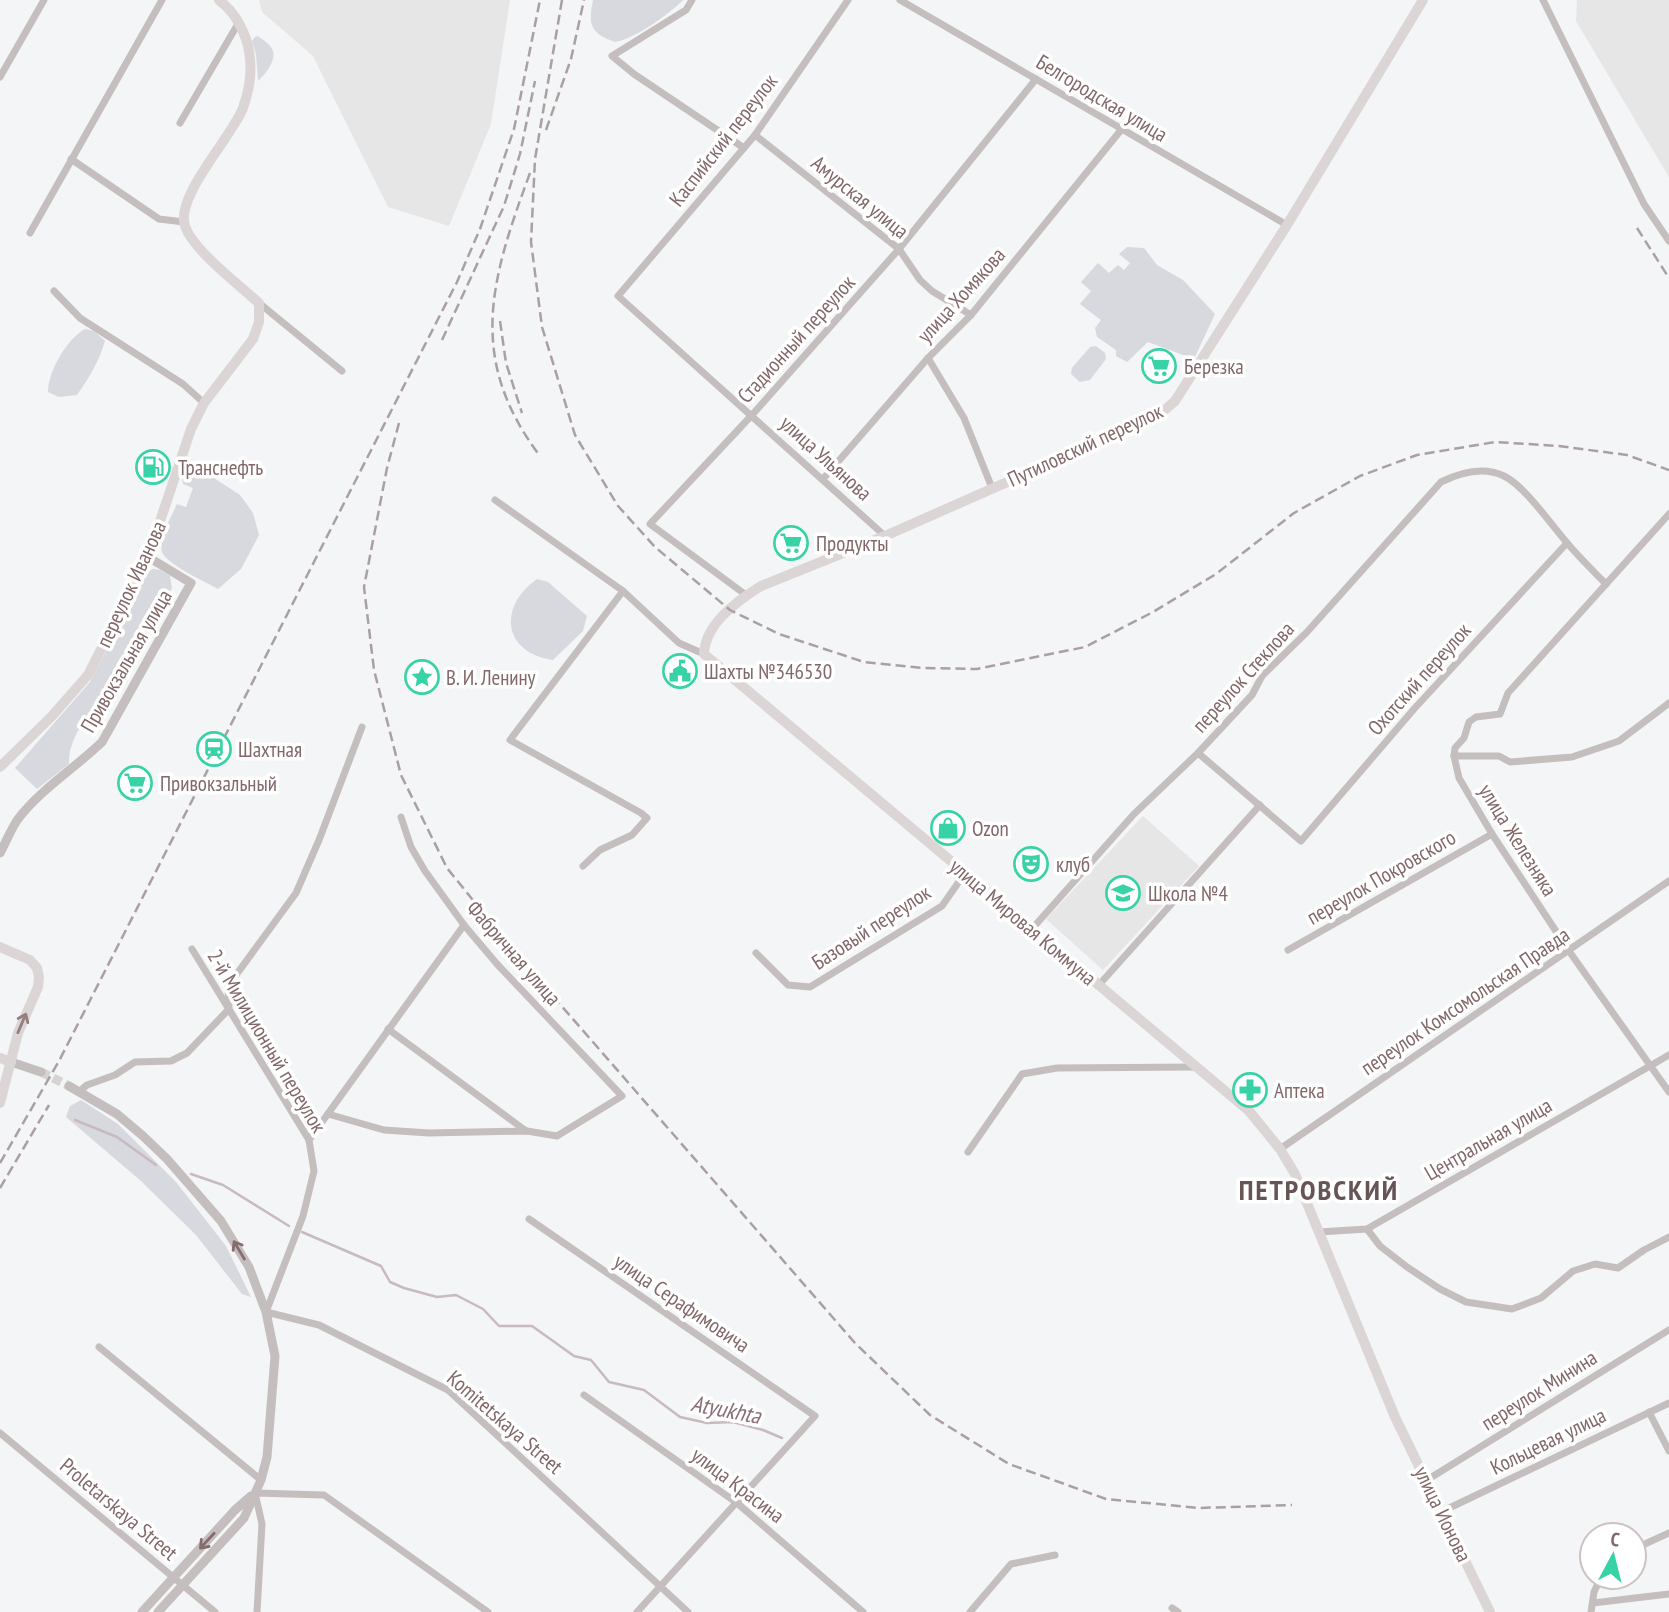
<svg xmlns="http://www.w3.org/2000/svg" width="1669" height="1612" font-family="'PT Sans Narrow',sans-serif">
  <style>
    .built { fill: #e7e6e7 }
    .green { fill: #d8d8df }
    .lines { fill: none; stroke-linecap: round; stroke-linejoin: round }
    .stream { stroke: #c8babe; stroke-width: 2.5 }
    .tertiary-tunnel { stroke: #d7d2d3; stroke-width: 9; stroke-dasharray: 9 4.5; stroke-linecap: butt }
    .minor { stroke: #c5bebe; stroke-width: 7 }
    .tertiary { stroke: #c5bebe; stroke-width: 9 }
    .secondary { stroke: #dcd5d5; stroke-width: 10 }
    .rail { stroke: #aba0a1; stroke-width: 2.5; stroke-dasharray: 10 5; stroke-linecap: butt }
    .oneway { stroke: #947e7f }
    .oneway2 { stroke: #856c6e }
    .labels { text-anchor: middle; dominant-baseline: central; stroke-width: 7; stroke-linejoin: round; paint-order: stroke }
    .street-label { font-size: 21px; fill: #82686a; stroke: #fff }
    .poi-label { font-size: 21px; fill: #82686a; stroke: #fff; text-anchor: start }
    .water-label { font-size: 23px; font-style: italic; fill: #8b6e75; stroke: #fff }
    .district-label { font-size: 28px; font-weight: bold; letter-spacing: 2px; fill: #675556; stroke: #fff }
  </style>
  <rect width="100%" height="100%" fill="#f3f5f6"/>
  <g class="built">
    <polygon points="259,0 510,0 491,124 449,226 388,207 313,56 262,12"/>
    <polygon points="1577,0 1669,0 1669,177 1576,21"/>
    <polygon points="1143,816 1199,866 1103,970 1046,919"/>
  </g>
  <g class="green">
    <path d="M593 0H683C668 15 636 38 615 42 590 33 588 25 593 0Z"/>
    <path d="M258 36C263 40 270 44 272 49 278 59 265 75 258 81L256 54 252 41 255 37Z"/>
    <polygon points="1127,247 1144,248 1157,265 1183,280 1215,314 1194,359 1148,342 1127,362 1116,356 1116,350 1097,337 1095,328 1101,320 1080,304 1091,291 1081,282 1098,263 1109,273 1118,265 1124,270 1130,263 1119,254"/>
    <path d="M85 329 94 331 105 341C99 361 89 378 77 395L59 397 48 392C48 371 67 339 85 329Z"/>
    <polygon points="1096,346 1105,353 1106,359 1090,380 1080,382 1071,374 1072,368 1090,347"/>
    <path d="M191 463 240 495 253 513 259 535 241 569 218 589C206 582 166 564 162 552 158 538 172 516 177 504L186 507 193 488 183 484C181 474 183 469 191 463Z"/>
    <path d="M153 569 160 570 170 576 172 588 109 701 101 696C88 715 68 739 69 764L37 789 15 768 90 682 147 572Z"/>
    <path d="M537 579 548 582 587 616 583 631 553 660C502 653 498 606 537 579Z"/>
    <polygon points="81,1100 118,1124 176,1182 226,1246 251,1297 242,1294 196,1235 141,1181 66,1117 70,1106"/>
  </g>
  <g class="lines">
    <g class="stream">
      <polyline points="75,1120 117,1137 156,1165"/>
      <polyline points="191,1174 223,1185 289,1226"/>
      <polyline points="302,1232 381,1266 390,1282 404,1288 437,1297 456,1295 483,1309 499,1326 532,1326 574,1356 591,1360 609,1382 644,1390 680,1417 707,1423 733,1422 763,1430 782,1438"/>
    </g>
    <polyline class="tertiary-tunnel" points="41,1072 69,1086"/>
    <g class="minor">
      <polyline points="692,0 686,10 612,56 634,74 744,148"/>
      <polyline points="848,0 755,135 618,296 885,536"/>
      <polyline points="900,0 1287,225"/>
      <polyline points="1543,0 1644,204 1669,241"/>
      <polyline points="0,77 44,0"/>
      <polyline points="180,123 239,22"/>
      <polyline points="755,135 899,249 920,280 932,291 971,315"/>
      <polyline points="71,159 159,219 184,222"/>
      <polyline points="30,233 162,0"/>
      <polyline points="54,291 80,318 183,384 204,403"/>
      <polyline points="259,303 342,371"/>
      <polyline points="928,358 964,418 992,488"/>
      <polyline points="823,479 928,358 971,315 1121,130"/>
      <polyline points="495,500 623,591 679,643 704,654"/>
      <polyline points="1669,514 1508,693 1500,714 1476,717 1469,722 1464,738 1455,748 1454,756 1459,778 1492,834 1569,951 1669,1092"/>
      <polyline points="746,595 650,524 752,415 899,249 1036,79"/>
      <polyline points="1198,753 1301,841 1414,709 1567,543"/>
      <polyline points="1454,756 1499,756 1510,762 1572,757 1619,741 1669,703"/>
      <polyline points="583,866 600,850 632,835 647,818 641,813 510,740 623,591"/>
      <path d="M1031 930 1134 814 1198 753 1252 695 1262 676 1307 632 1441 482C1461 472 1483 466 1504 476 1525 486 1552 526 1568 544 1580 558 1593 571 1606 584"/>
      <polyline points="192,949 309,1140 314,1171 303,1216 266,1312 319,1325 448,1390 688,1612"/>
      <polyline points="1288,950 1492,834"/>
      <polyline points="756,953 788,985 810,987 942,906 965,873"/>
      <polyline points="1098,986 1260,805"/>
      <polyline points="388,1029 526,1131"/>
      <polyline points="80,1091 87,1085 115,1075 135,1062 171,1061 187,1053 229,1009 228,986 296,893 319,840 362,727"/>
      <polyline points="328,1114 384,1130 429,1133 527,1131 557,1136 622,1096 497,964 464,925 425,871 411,847 401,817"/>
      <polyline points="309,1140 464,925"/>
      <polyline points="1280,1149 1669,881"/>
      <polyline points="968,1152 1022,1074 1057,1068 1195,1067"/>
      <polyline points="529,1219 815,1416 637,1612"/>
      <polyline points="1367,1229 1380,1246 1407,1267 1440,1289 1466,1302 1512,1309 1541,1298 1573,1271 1595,1264 1618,1268 1644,1250 1669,1237"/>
      <polyline points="1319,1232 1367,1229 1669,1055"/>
      <polyline points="99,1347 261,1480"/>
      <polyline points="584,1395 737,1503 863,1612"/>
      <polyline points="1649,1412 1669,1451"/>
      <polyline points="0,1433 215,1612"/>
      <polyline points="1427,1480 1669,1330"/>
      <polyline points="1443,1511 1669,1403"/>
      <polyline points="1634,1549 1669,1533"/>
      <polyline points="1593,1603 1669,1594"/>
      <polyline points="1172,1608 1178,1612"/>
      <polyline points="257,1612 262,1524 255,1493 324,1495 488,1612"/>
      <polyline points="970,1612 1011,1564 1055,1555"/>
      <polyline points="1591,1612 1594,1592 1601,1577"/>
    </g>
    <g class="tertiary">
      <path d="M0 853C6 842 11 829 18 819 41 789 75 768 102 742L191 583 148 557"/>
      <polyline points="11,1062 41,1072"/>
      <polyline points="69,1086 117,1114 143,1136 167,1159 221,1221 249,1267 266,1312 275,1356 267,1457 261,1480 244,1518 158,1612"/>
      <polyline points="142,1612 235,1510 251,1496"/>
    </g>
    <g class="secondary">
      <path d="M1423 0 1287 225 1175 401 1159 415 885 536 761 586C737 601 705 624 704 654L1249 1111 1280 1149 1295 1174 1395 1417 1490 1612"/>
      <path d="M0 767 52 716 88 675 148 557 191 429 204 403 253 339 259 322V303C239 285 193 250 185 226 175 196 232 137 243 108 251 86 253 61 246 39 240 23 233 11 219 0"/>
      <polyline points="0,947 30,960 37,968 39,977 38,987 18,1033 0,1103"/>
      <polyline points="0,1058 11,1062"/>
    </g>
    <g class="rail">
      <polyline points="562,0 535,159 531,242 542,327 575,435 618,506 655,547 730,610 779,634 864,662 923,668 977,669 1085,647 1153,612 1216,574 1294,513 1360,476 1417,455 1495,442 1559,446 1627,455 1669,470"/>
      <polyline points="546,130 571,59 584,0"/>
      <path d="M530 173C491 279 466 358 540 456"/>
      <polyline points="1637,228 1669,278"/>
      <polyline points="500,321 506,363 522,413"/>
      <polyline points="442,340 504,206 520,154 535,81"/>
      <polyline points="399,423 387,468 364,587 374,670 401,775 447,868 518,956 855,1343 930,1415 1009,1464 1106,1499 1199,1508 1292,1505"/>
      <polyline points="0,1163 59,1061 457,282 480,229 514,129 540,0"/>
      <polyline points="0,1188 49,1105"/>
    </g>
  </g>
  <defs><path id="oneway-shaft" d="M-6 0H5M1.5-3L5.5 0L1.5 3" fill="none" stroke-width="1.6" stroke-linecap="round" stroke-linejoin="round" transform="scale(1.75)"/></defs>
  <use class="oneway" href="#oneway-shaft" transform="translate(22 1023) rotate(-67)"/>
  <g class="oneway2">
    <use href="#oneway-shaft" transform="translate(239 1250) rotate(-121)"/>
    <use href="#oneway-shaft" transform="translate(207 1541) rotate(133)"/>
  </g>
  <defs>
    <g id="supermarket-ring" transform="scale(1.75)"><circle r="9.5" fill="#fff" stroke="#37d3a7" stroke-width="1.5"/><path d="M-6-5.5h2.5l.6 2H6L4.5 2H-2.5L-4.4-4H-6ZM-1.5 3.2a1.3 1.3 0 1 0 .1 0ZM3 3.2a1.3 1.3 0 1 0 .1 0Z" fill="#37d3a7"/></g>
    <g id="fuel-ring" transform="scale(1.75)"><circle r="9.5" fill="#fff" stroke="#37d3a7" stroke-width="1.5"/><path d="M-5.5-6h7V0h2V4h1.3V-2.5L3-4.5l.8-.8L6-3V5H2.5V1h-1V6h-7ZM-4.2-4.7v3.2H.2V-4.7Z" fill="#37d3a7"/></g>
    <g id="civic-ring" transform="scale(1.75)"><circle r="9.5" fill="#fff" stroke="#37d3a7" stroke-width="1.5"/><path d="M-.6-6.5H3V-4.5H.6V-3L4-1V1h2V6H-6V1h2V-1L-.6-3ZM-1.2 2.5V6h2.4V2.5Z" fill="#37d3a7"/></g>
    <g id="sight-ring" transform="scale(1.75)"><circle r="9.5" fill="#fff" stroke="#37d3a7" stroke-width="1.5"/><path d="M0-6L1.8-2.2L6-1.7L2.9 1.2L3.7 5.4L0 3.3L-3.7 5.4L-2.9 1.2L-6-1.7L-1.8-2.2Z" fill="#37d3a7"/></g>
    <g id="station-ring" transform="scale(1.75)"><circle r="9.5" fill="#fff" stroke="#37d3a7" stroke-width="1.5"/><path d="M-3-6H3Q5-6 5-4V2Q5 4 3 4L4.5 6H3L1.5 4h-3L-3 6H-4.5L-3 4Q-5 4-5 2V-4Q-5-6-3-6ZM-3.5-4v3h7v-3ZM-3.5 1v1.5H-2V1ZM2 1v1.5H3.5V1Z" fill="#37d3a7"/></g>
    <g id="shop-ring" transform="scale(1.75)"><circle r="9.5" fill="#fff" stroke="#37d3a7" stroke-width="1.5"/><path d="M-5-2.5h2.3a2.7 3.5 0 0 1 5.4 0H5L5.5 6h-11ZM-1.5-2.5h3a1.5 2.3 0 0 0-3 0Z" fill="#37d3a7"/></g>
    <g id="theatre-ring" transform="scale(1.75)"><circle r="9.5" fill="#fff" stroke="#37d3a7" stroke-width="1.5"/><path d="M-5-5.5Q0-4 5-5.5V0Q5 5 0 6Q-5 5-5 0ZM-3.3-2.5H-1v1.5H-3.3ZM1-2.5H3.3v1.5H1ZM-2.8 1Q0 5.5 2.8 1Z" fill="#37d3a7"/></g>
    <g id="school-ring" transform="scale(1.75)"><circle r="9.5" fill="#fff" stroke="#37d3a7" stroke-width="1.5"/><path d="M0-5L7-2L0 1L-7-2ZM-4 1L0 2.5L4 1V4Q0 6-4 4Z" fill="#37d3a7"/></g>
    <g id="pharmacy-ring" transform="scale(1.75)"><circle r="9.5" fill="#fff" stroke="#37d3a7" stroke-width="1.5"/><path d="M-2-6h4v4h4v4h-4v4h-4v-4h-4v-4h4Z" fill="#37d3a7"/></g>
  </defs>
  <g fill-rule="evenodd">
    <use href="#supermarket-ring" x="1159" y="366"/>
    <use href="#fuel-ring" x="153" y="467"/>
    <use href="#supermarket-ring" x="791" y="543"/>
    <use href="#civic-ring" x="680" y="671"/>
    <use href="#sight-ring" x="422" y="677"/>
    <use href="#station-ring" x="214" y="749"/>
    <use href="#supermarket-ring" x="135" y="783"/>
    <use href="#shop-ring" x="948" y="828"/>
    <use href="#theatre-ring" x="1031" y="864"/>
    <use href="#school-ring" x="1123" y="893"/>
    <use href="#pharmacy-ring" x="1250" y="1090"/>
  </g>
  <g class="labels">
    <g class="street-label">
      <text transform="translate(1102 98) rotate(31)">Белгородская улица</text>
      <text transform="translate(723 140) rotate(-52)">Каспийский переулок</text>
      <text transform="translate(860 197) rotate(39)">Амурская улица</text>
      <text transform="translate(961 295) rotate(-48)">улица Хомякова</text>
      <text transform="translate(796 339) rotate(-48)">Стадионный переулок</text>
      <text transform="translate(1085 445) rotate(-25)">Путиловский переулок</text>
      <text transform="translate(826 458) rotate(42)">улица Ульянова</text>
      <text transform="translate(131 584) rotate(-65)">переулок Иванова</text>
      <text transform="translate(126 661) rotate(-60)">Привокзальная улица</text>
      <text transform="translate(1243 677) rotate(-48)">переулок Стеклова</text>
      <text transform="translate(1419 679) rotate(-48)">Охотский переулок</text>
      <text transform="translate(1518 840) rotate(58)">улица Железняка</text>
      <text transform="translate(1381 877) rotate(-30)">переулок Покровского</text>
      <text transform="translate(1023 922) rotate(40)">улица Мировая Коммуна</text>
      <text transform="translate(871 927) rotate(-33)">Базовый переулок</text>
      <text transform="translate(514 953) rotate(49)">Фабричная улица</text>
      <text transform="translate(1465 1001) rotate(-34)">переулок Комсомольская Правда</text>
      <text transform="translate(267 1041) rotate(59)">2-й Милиционный переулок</text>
      <text transform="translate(1488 1139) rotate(-30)">Центральная улица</text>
      <text transform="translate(682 1303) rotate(34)">улица Серафимовича</text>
      <text transform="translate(1539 1390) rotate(-32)">переулок Минина</text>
      <text transform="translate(505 1422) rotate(41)">Komitetskaya Street</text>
      <text transform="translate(1548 1441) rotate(-26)">Кольцевая улица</text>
      <text transform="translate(738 1485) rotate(37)">улица Красина</text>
      <text transform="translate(119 1509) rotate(40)">Proletarskaya Street</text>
      <text transform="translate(1443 1514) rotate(64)">улица Ионова</text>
    </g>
    <g class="poi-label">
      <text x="1184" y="366">Березка</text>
      <text x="178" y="467">Транснефть</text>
      <text x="816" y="543">Продукты</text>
      <text x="704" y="671">Шахты №346530</text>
      <text x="446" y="677">В. И. Ленину</text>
      <text x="238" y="749">Шахтная</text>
      <text x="160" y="783">Привокзальный</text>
      <text x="972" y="828">Ozon</text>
      <text x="1056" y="864">клуб</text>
      <text x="1148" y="893">Школа №4</text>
      <text x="1274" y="1090">Аптека</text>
    </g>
    <g class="water-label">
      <text transform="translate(726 1409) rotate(11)">Atyukhta</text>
    </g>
    <g class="district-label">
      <text x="1319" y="1189">ПЕТРОВСКИЙ</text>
    </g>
  </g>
  <g transform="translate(1613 1556) rotate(7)"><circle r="33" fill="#ffffff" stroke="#cdc3c3" stroke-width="2"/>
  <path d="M0-5L12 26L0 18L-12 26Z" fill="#37d3a7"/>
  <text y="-10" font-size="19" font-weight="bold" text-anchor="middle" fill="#82686a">С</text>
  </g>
</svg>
